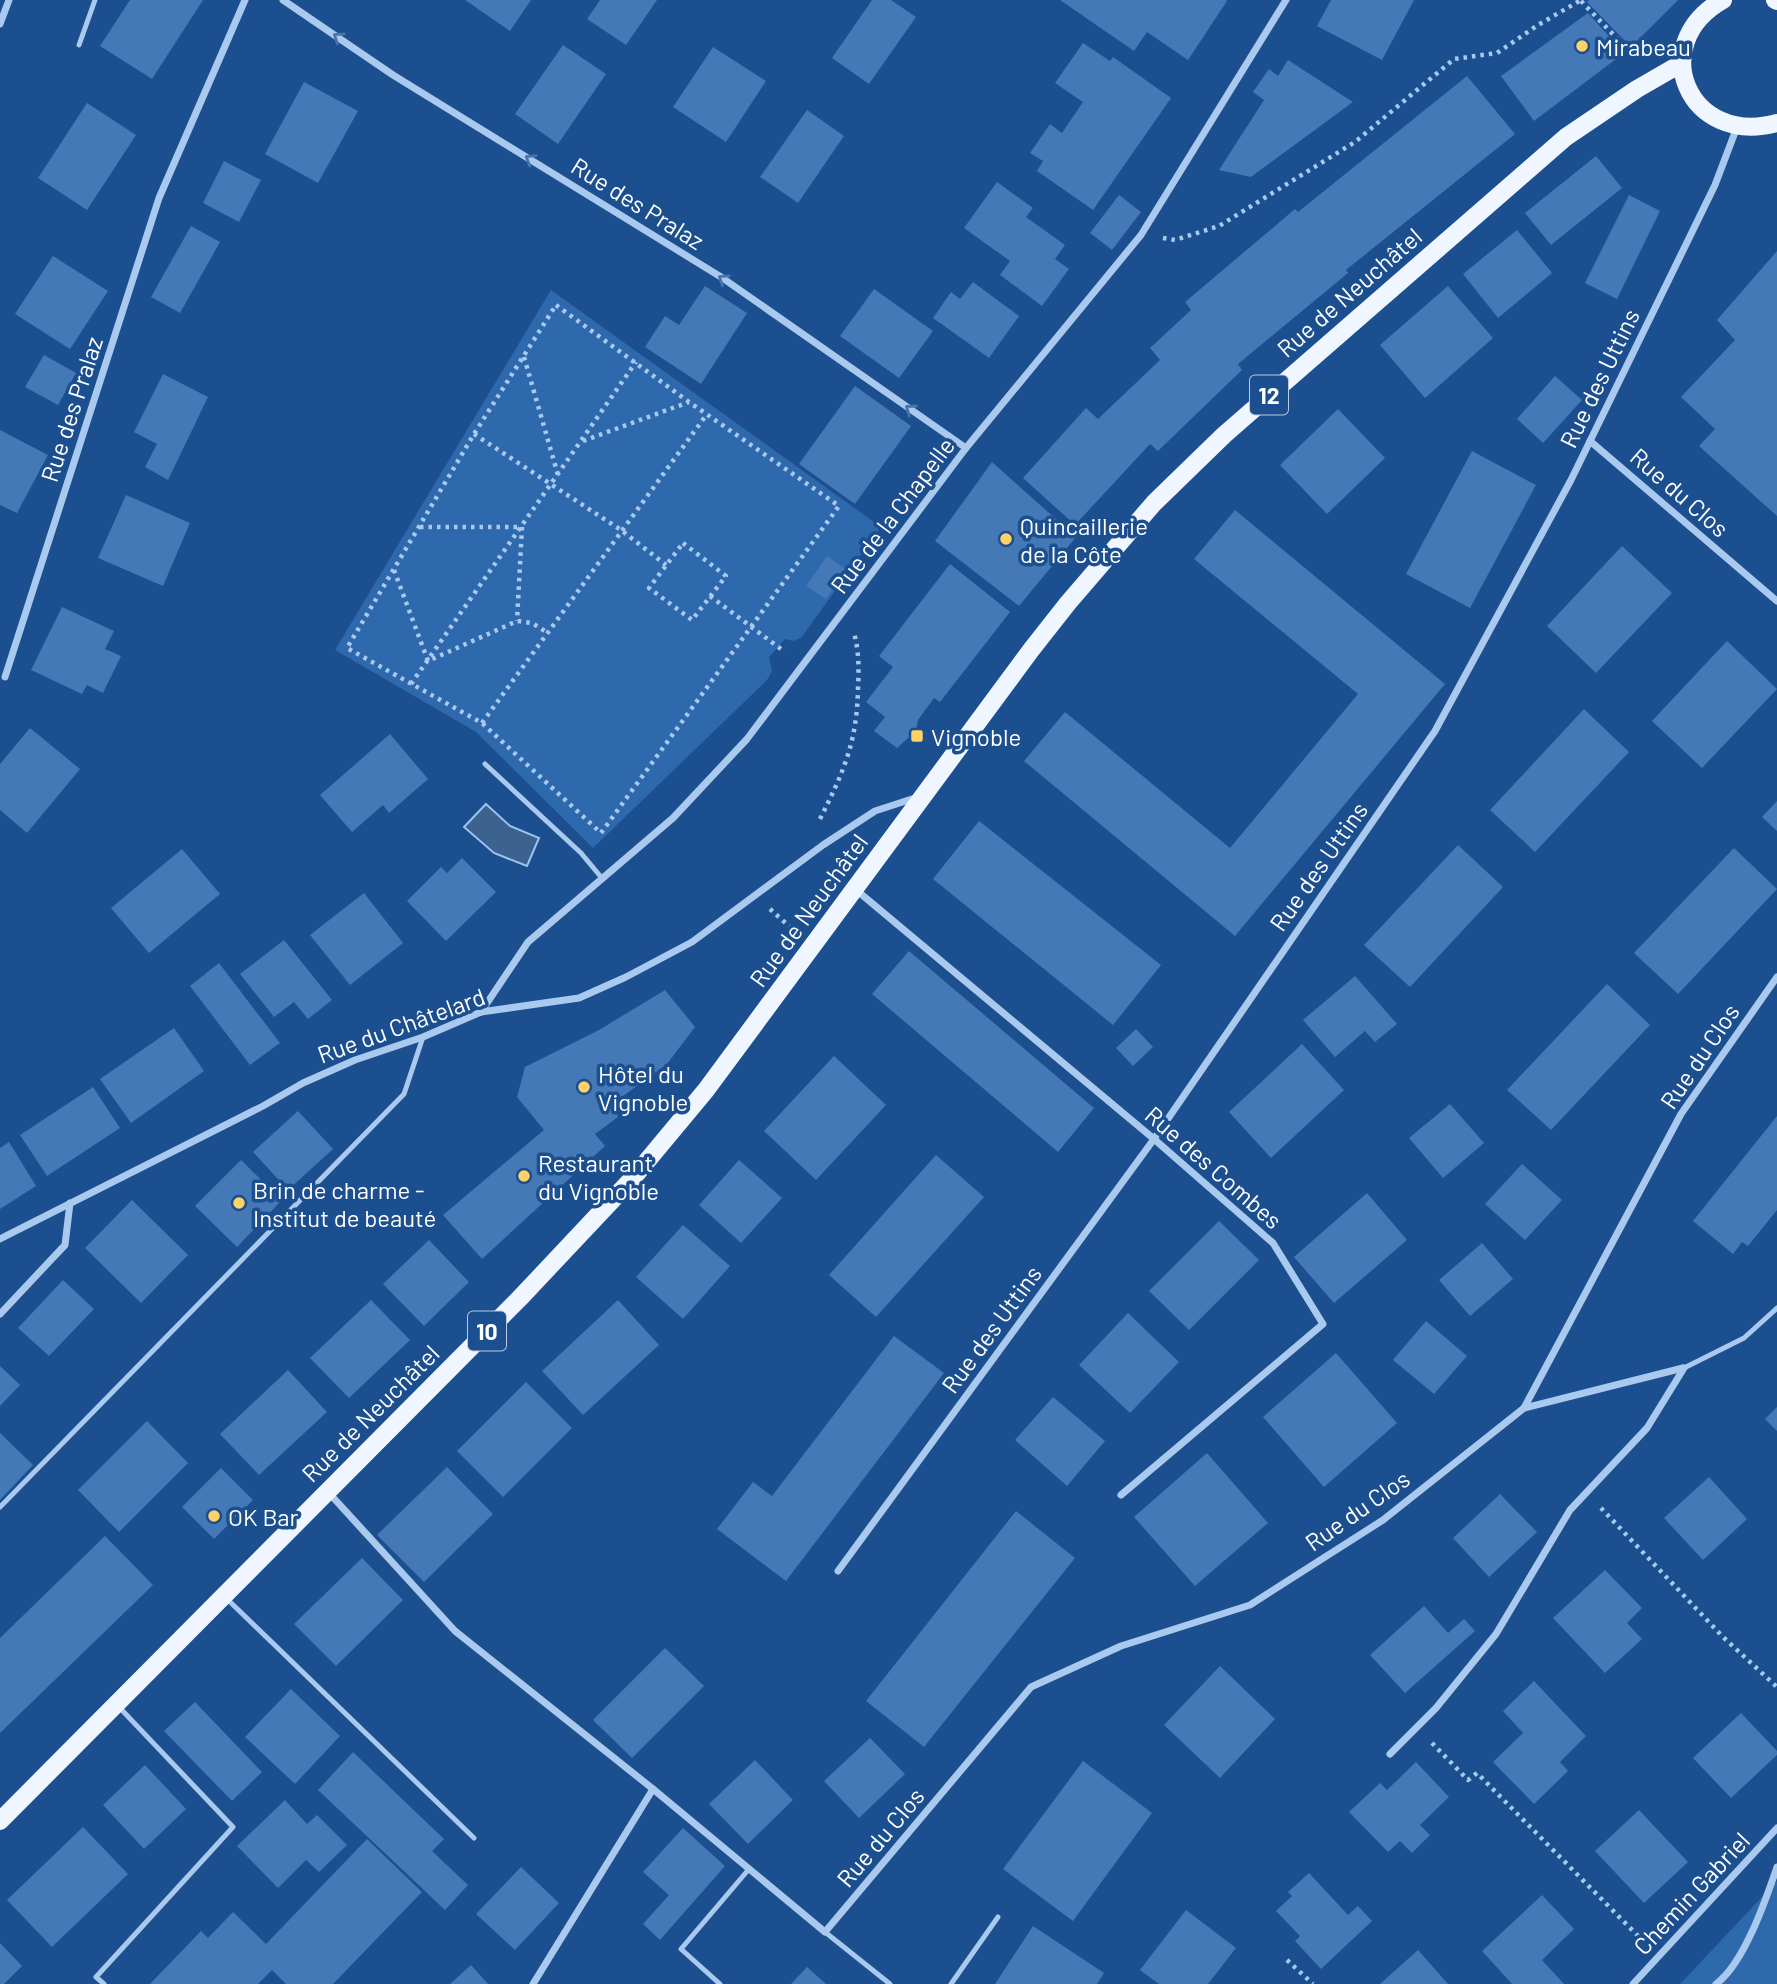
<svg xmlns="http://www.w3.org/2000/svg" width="1777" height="1984" font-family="Barlow,sans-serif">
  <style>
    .green { fill: #2e69ad }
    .water { fill: #3c6290; stroke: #9cc4f0; stroke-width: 2 }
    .building { fill: #4478b7 }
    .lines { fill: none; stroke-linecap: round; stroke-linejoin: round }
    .path { stroke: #a9c9ee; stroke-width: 4.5; stroke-dasharray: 3.5 5; stroke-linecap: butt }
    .service { stroke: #a9c9ee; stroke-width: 5 }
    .minor { stroke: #a9c9ee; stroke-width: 7 }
    .primary { stroke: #f0f6ff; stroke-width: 18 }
    .oneway { stroke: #4674ac }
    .poi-dot { fill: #ffd166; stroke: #1b4f8f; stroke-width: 2.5 }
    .labels { text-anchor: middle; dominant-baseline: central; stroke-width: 7; stroke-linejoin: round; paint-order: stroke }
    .shield { fill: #1b4f8f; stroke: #bbcadd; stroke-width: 2 }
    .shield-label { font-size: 23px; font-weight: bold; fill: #fff }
    .poi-label { font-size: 24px; fill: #fff; stroke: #1b4f8f; text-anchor: start }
    .street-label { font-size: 24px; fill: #fff; stroke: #1b4f8f }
  </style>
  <rect width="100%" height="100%" fill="#1b4f8f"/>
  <g class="green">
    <polygon points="551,290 881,527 801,638 793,641 785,639 769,657 772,671 767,680 593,848 476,732 335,650"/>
    <polygon points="1777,1881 1777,1984 1680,1984"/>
  </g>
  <polygon class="water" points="486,804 510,826 539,838 527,866 494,853 464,827"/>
  <g class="building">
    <polygon points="130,0 203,0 152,79 100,46"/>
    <polygon points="465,0 531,0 510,31"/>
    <polygon points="600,0 657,0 626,45 587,19"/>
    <polygon points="872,0 891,0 916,17 869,84 832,58"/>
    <polygon points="1060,0 1226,0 1227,1 1188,60 1147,32 1134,51"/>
    <polygon points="1331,0 1414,0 1382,60 1317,26"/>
    <polygon points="1589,0 1678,0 1631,47 1587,2"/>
    <polygon points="1588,13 1624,53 1534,121 1501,76"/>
    <polygon points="1083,43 1110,61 1113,57 1171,98 1093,210 1037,171 1043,161 1030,153 1050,124 1062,133 1083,102 1055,83"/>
    <polygon points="563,45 606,74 558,144 515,114"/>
    <polygon points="713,47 766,81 726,142 673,107"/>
    <polygon points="1288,60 1353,102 1251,177 1219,170 1264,100 1253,92 1269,69 1278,76"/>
    <polygon points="1467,76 1515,134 1346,270 1348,273 1238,364 1242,370 1158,451 1150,444 1075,525 1023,478 1086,408 1098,419 1160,360 1150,348 1191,310 1185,302 1295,209 1298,212"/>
    <polygon points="304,82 358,111 318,183 265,154"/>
    <polygon points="87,103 136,135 87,210 38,178"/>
    <polygon points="807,110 844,136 798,203 760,177"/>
    <polygon points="1596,156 1622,188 1551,245 1525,213"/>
    <polygon points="224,161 261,180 239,222 203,203"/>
    <polygon points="997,182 1033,208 1026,217 1065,245 1055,259 1069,269 1042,306 1000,275 1010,261 964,228"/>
    <polygon points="1119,195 1141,212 1112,250 1090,233"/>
    <polygon points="1629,195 1660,211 1617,299 1585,283"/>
    <polygon points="191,226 220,242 180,313 151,297"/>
    <polygon points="1517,230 1552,273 1498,318 1463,274"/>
    <polygon points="1777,251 1777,516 1699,446 1715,429 1681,397 1735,340 1717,320"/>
    <polygon points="53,256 108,291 70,349 15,314"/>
    <polygon points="973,282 1019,316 989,358 933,318 951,292 960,299"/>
    <polygon points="705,286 747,313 701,384 645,347 665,316 679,325"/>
    <polygon points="1448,286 1493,338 1425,398 1380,345"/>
    <polygon points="874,289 933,331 899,378 840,336"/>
    <polygon points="44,355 76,373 58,405 25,387"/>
    <polygon points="163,374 208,397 168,480 145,467 157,444 134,432"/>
    <polygon points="1555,376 1582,400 1543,443 1517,419"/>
    <polygon points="855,386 911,426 855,504 799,464"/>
    <polygon points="1338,409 1385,458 1327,514 1280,465"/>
    <polygon points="0,430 48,455 17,513 0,505"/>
    <polygon points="1472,451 1536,485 1470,608 1406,574"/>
    <polygon points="992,462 1076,537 1019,606 935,541"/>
    <polygon points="126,495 190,523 163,586 98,558"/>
    <polygon points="1235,510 1445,684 1235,936 1024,761 1065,712 1230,848 1358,694 1194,559"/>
    <polygon points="1622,546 1672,593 1596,673 1547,626"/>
    <polygon points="827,556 847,570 826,599 806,586"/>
    <polygon points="950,564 1010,612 940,702 934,698 918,720 916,731 897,748 874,731 885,717 866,702 893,667 879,656"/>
    <polygon points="62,607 114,631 105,649 121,656 103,693 87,685 82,694 31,670"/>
    <polygon points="1727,641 1777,689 1702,768 1652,721"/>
    <polygon points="1584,709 1629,752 1535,852 1490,810"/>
    <polygon points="30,728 80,769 27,833 0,810 0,764"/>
    <polygon points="390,734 428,779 389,813 383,805 352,832 320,795"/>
    <polygon points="1777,801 1777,831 1762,817"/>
    <polygon points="979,821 1161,965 1113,1025 933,879"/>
    <polygon points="1458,845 1503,887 1410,987 1364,945"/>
    <polygon points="1734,848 1777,889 1678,994 1634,953"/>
    <polygon points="182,849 220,894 149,953 111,908"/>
    <polygon points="462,858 496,892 446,941 407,901 441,867 447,873"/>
    <polygon points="364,893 403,943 350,985 310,935"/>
    <polygon points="284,940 332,1000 308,1019 294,1002 274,1017 240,974"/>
    <polygon points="909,951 1094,1108 1058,1152 872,994"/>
    <polygon points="219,963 280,1043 250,1065 190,986"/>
    <polygon points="1355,976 1397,1024 1375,1042 1365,1031 1335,1057 1303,1020"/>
    <polygon points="1607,984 1650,1025 1551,1130 1507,1090"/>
    <polygon points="665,990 695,1027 667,1064 615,1102 618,1117 595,1134 605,1146 482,1259 443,1215 544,1130 517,1097 525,1067 599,1030"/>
    <polygon points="174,1028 204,1071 131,1123 100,1079"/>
    <polygon points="1136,1029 1153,1047 1133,1066 1116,1048"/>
    <polygon points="1302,1044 1344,1090 1271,1158 1229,1112"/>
    <polygon points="834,1056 886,1105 816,1180 764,1131"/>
    <polygon points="93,1087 120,1128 47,1176 20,1135"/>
    <polygon points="1450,1104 1484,1143 1443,1178 1409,1138"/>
    <polygon points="298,1111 333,1149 288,1190 253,1152"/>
    <polygon points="1777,1116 1777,1210 1748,1246 1742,1242 1733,1254 1693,1221"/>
    <polygon points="9,1142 36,1186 0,1209 0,1148"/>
    <polygon points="936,1155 984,1197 876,1317 829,1275"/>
    <polygon points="241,1160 282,1200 237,1247 195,1206"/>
    <polygon points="739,1160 782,1198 741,1243 699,1205"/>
    <polygon points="1522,1164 1562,1200 1525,1240 1485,1204"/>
    <polygon points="1367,1193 1407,1240 1334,1303 1294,1257"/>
    <polygon points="132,1200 188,1255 141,1303 85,1248"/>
    <polygon points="1219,1221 1259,1260 1189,1330 1149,1291"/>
    <polygon points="683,1225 730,1266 683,1319 636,1277"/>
    <polygon points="429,1240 469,1282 424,1326 383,1284"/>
    <polygon points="1482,1243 1513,1279 1470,1316 1439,1280"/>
    <polygon points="63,1280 94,1309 49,1356 18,1328"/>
    <polygon points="371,1300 410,1340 349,1398 310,1358"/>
    <polygon points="618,1300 659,1345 583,1415 542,1371"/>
    <polygon points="1128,1313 1179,1362 1130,1413 1079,1365"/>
    <polygon points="1426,1321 1467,1356 1434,1394 1393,1360"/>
    <polygon points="894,1336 944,1373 786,1581 717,1529 753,1482 772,1496"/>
    <polygon points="1336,1353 1397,1423 1324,1487 1263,1417"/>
    <polygon points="0,1366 20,1385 0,1406"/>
    <polygon points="288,1370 327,1412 259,1475 220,1434"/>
    <polygon points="526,1382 572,1428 503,1497 457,1451"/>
    <polygon points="1053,1397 1105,1441 1067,1486 1015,1440"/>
    <polygon points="1777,1407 1777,1431 1765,1419"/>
    <polygon points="147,1421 188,1463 119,1532 78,1490"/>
    <polygon points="0,1433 33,1465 0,1500"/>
    <polygon points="1207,1453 1268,1523 1195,1586 1134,1517"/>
    <polygon points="447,1467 493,1514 424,1582 377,1535"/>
    <polygon points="221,1468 253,1500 214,1539 182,1507"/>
    <polygon points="1709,1477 1747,1519 1703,1560 1664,1518"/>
    <polygon points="1500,1494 1537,1532 1489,1577 1453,1538"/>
    <polygon points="1016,1511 1075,1558 924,1747 866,1701"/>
    <polygon points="105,1536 153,1585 0,1733 0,1638"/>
    <polygon points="362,1558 403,1600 336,1666 294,1624"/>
    <polygon points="1605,1570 1642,1608 1627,1623 1642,1639 1605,1673 1553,1618"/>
    <polygon points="1424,1606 1448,1633 1464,1619 1475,1631 1405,1693 1370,1655"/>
    <polygon points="665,1648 704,1686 632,1758 593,1720"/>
    <polygon points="1220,1666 1275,1719 1220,1778 1164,1725"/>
    <polygon points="1534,1681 1586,1736 1560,1762 1568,1771 1534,1804 1493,1762 1523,1733 1503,1711"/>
    <polygon points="291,1689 340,1736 295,1784 245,1737"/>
    <polygon points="195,1702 262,1772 232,1801 164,1731"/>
    <polygon points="1741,1713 1777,1751 1777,1755 1731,1798 1693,1758"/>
    <polygon points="870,1738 905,1774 859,1818 824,1781"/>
    <polygon points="353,1752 444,1839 432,1851 468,1885 445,1910 318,1790"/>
    <polygon points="755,1760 793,1800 748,1844 709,1804"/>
    <polygon points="1083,1761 1152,1813 1073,1921 1003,1869"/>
    <polygon points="1416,1762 1449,1797 1420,1825 1430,1835 1412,1853 1400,1841 1388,1852 1349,1812 1380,1783 1387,1790"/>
    <polygon points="145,1765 186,1809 144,1849 103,1805"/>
    <polygon points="285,1800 307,1824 317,1815 347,1845 319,1872 306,1860 278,1888 237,1846"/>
    <polygon points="1639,1810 1688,1862 1644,1903 1595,1851"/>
    <polygon points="83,1827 128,1874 52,1947 7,1900"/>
    <polygon points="683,1828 725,1866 660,1940 643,1924 669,1895 643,1872"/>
    <polygon points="367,1839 422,1892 333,1984 286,1984 272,1970 258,1984 150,1984 201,1931 208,1938 233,1912 266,1944"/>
    <polygon points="521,1867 559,1903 515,1950 476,1914"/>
    <polygon points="1309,1873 1348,1915 1358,1906 1372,1921 1321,1969 1295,1941 1300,1936 1276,1911 1292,1896 1288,1892"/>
    <polygon points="1542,1895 1574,1929 1542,1960 1564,1984 1512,1984 1482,1951"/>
    <polygon points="1186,1910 1236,1948 1208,1984 1159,1984 1140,1970"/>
    <polygon points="1033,1926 1104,1973 1097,1984 995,1984"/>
    <polygon points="0,1943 22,1966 4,1984 0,1984"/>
    <polygon points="1418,1950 1448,1984 1380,1984"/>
    <polygon points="471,1965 488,1984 450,1984"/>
    <polygon points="807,1967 826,1984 791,1984"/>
  </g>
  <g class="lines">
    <g class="path">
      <polyline points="1581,1 1630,52"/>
      <polyline points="1163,238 1175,240 1219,226 1355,142 1454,59 1497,53 1538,25 1581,0"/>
      <polygon points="556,305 689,402 839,506 601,833 482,723 347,648 474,434"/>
      <polyline points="524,357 558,475"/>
      <polyline points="474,434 621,530 666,565"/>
      <polyline points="583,441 689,402"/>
      <polyline points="420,527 522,527 517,621"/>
      <polygon points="683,543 726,576 692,620 649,588"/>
      <polyline points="394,570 428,661 517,621 532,623 548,633"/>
      <polyline points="710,596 785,652"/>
      <polyline points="411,684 636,362"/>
      <polyline points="482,723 707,414"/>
      <path d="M820 819C844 771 857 742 858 688 859 669 859 651 854 633"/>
      <polyline points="770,909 790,927"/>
      <polyline points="1601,1508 1723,1637 1777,1687"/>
      <polyline points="1432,1743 1468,1780 1477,1773 1643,1941"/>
      <polyline points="1287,1960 1313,1984"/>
    </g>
    <g class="service">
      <polyline points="79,45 95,0"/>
      <polyline points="485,764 581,853 601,877"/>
      <polyline points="1684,1368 1744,1338 1777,1308"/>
      <polyline points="0,1507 404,1094 423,1037"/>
      <polyline points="225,1597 474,1838"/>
      <polyline points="825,1932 890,1984"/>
      <polyline points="104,1984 96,1977 233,1827 118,1706"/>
      <polyline points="720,1984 681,1949 749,1869"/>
      <polyline points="951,1984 998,1917"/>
    </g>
    <g class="minor">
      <polyline points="283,0 393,75 721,277 966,448"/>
      <polyline points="0,24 9,0"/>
      <polyline points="1590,441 1777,601"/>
      <polyline points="5,677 159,198 245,0"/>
      <polyline points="855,889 1154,1139 1273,1243 1323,1324 1121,1495"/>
      <polyline points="481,1012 528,942 673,818 747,739 966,448 1141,235 1286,0"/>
      <polyline points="0,1239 263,1106 303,1083 355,1060 423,1037 481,1012 579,998 626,977 692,942 823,845 875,811 918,797"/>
      <polyline points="0,1314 65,1245 70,1203"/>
      <polyline points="1524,1408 1683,1368"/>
      <polyline points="329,1493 455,1631 653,1789 825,1932 1031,1687 1121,1646 1250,1605 1383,1520 1524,1408 1681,1114 1777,977"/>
      <polyline points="838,1571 1154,1139 1435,731 1571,480 1715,185 1737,127"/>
      <polyline points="1390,1754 1436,1708 1496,1634 1570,1510 1647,1428 1684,1368"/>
      <polyline points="533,1984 653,1789"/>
      <polyline points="1633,1984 1777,1828"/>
      <path d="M1716 1984C1744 1964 1766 1899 1777 1867"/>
    </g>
    <g class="primary">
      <path d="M1723 0C1645 44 1688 147 1777 123"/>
      <polyline points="1775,0 1777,1"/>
      <polyline points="0,1821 519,1299 632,1179 706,1090 1031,650 1068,603 1154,503 1224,435 1566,137 1637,89 1682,63"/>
    </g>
  </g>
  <defs><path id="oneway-chevron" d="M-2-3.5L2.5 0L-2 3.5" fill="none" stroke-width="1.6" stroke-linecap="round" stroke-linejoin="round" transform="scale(1.75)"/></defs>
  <g class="oneway">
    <use href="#oneway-chevron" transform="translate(338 37) rotate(-146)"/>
    <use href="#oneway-chevron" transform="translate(530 159) rotate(-148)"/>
    <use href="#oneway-chevron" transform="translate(723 279) rotate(-146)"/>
    <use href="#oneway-chevron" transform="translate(910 409) rotate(-145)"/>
  </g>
  <g class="poi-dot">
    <circle cx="1582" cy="46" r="7"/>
    <circle cx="1006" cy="539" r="7"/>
    <rect x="910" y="729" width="14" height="14" rx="3.5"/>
    <circle cx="584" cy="1087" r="7"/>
    <circle cx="524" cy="1176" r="7"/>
    <circle cx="239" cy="1203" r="7"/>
    <circle cx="214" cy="1516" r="7"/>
  </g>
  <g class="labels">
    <g class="shield">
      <rect x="1250" y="375.5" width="38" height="39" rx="5"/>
      <rect x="468" y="1311.5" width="38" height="39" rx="5"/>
    </g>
    <g class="shield-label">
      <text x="1269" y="395">12</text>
      <text x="487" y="1331">10</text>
    </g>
    <g class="poi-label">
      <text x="1596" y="46">Mirabeau</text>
      <text x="1020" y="525">Quincaillerie<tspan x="1020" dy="28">de la Côte</tspan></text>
      <text x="931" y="736">Vignoble</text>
      <text x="598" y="1073">Hôtel du<tspan x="598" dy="28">Vignoble</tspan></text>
      <text x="538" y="1162">Restaurant<tspan x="538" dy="28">du Vignoble</tspan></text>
      <text x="253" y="1189">Brin de charme -<tspan x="253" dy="28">Institut de beauté</tspan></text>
      <text x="228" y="1516">OK Bar</text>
    </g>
    <g class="street-label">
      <text transform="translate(638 203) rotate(32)">Rue des Pralaz</text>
      <text transform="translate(1349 292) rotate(-41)">Rue de Neuchâtel</text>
      <text transform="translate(1599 378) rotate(-64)">Rue des Uttins</text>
      <text transform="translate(71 409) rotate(-72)">Rue des Pralaz</text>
      <text transform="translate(1680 492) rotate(41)">Rue du Clos</text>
      <text transform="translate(892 515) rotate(-53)">Rue de la Chapelle</text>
      <text transform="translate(1318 866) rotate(-55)">Rue des Uttins</text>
      <text transform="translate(808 910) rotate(-54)">Rue de Neuchâtel</text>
      <text transform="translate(401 1025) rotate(-20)">Rue du Châtelard</text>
      <text transform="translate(1699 1056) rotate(-56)">Rue du Clos</text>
      <text transform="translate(1214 1167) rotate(41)">Rue des Combes</text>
      <text transform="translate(991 1329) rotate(-54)">Rue des Uttins</text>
      <text transform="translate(370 1413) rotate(-45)">Rue de Neuchâtel</text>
      <text transform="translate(1357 1510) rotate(-35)">Rue du Clos</text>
      <text transform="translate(880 1837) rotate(-50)">Rue du Clos</text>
      <text transform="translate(1691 1893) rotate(-47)">Chemin Gabriel</text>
    </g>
  </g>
</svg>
